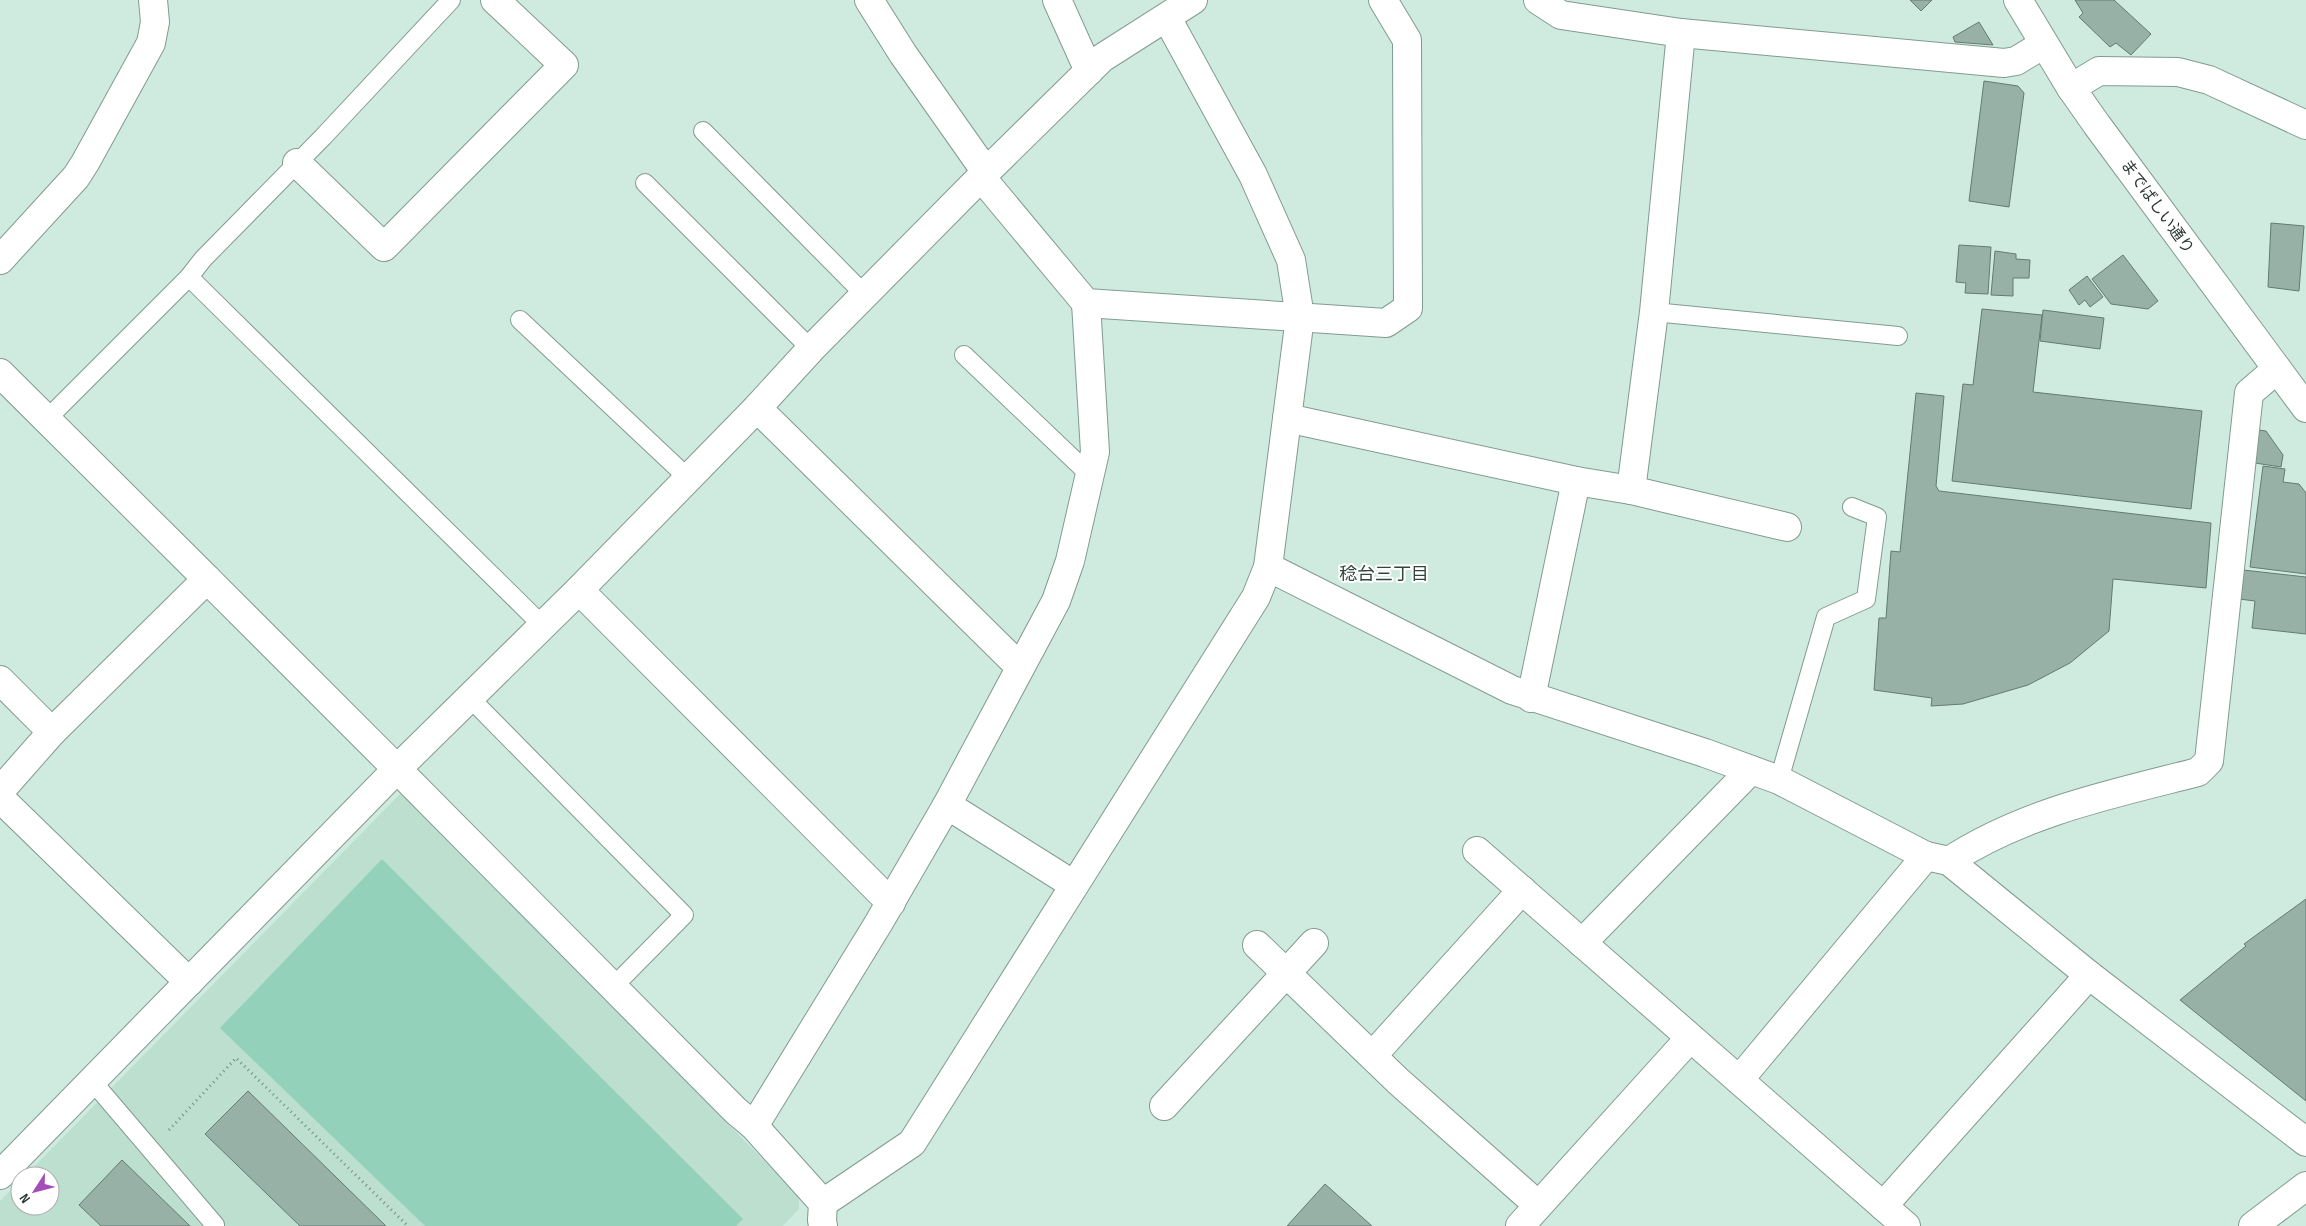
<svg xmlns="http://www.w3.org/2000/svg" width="2306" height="1226" font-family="'Sofia Sans Condensed','Noto Sans JP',sans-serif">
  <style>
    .built { fill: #bcdfd0 }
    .garden { fill: #93d1ba }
    .building { fill: #98b1a7; stroke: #637b72 }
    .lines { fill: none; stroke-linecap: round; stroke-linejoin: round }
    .lane-casing { stroke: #829b91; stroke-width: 20 }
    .street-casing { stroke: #829b91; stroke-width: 30 }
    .secondary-casing { stroke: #829b91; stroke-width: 30 }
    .path { stroke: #798b84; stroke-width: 3; stroke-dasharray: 1 4; stroke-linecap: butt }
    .lane { stroke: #fff; stroke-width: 18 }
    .street { stroke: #fff; stroke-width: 28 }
    .secondary { stroke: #fff; stroke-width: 28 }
    .labels { text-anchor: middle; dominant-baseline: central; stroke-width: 4; stroke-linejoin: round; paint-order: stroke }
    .street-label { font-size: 16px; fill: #2d3834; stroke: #fff }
    .neighbourhood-label { font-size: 18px; fill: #2f453d; stroke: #fff }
  </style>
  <rect width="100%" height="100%" fill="#cfeadf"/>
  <polygon class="built" points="402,792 799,1196 799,1209 783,1226 0,1226 0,1201 20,1181 20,1206 50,1206 50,1176 25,1176"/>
  <polygon class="garden" points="382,859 743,1219 736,1226 425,1226 220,1028"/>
  <g class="building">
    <polygon points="1910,0 1932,0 1921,11"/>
    <polygon points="2075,0 2114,0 2151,34 2131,55 2116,43 2110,47 2079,17 2083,13"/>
    <polygon points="1979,22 1993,45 1955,42 1953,37"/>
    <polygon points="1984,81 2018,86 2024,93 2009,207 1969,201"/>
    <polygon points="2271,223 2304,226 2299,291 2268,287"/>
    <polygon points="1959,245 1991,247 1988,294 1965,293 1966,283 1956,282"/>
    <polygon points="1995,251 2016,254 2016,259 2030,260 2029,278 2013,278 2013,296 1991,295"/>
    <polygon points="2123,255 2158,301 2148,309 2111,304 2092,279"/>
    <polygon points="2087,276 2103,297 2090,307 2085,300 2079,305 2069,290"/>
    <polygon points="1982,309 2042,315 2033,392 2202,411 2191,509 1952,481 1963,384 1973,385"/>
    <polygon points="2043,310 2104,318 2100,349 2040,341"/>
    <polygon points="1916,393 1944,396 1936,486 1939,491 2211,523 2206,588 2113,579 2109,631 2070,663 2028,685 1963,704 1931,706 1932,698 1874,690 1879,618 1886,618 1891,551 1900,552"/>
    <polygon points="2259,430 2266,431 2283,455 2281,467 2255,463"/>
    <polygon points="2263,466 2285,469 2283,482 2299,484 2306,493 2306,574 2250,567"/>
    <polygon points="2243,570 2306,577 2306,634 2252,628 2255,601 2239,599"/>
    <polygon points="2306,899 2306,1101 2180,1000 2246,946 2244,944"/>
    <polygon points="248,1091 386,1226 300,1226 205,1134"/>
    <polygon points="122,1160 190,1226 101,1226 79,1205"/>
    <polygon points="1325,1184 1372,1226 1287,1226"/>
  </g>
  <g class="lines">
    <g class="lane-casing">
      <g id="lane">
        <polyline points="703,131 865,295"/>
        <polyline points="645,183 811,349"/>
        <polyline points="189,277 542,625"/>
        <polyline points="1654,312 1898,336"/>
        <polyline points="520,320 688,478"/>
        <polyline points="964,355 1091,476"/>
        <polyline points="47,419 189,277 203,259 323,137 451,0"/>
        <polyline points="470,698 684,915 613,987"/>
        <polyline points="1779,780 1826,617 1866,599 1877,517 1852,507"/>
        <polyline points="93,1082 215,1225"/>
      </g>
    </g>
    <g class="street-casing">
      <g id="street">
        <polyline points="869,0 903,54 986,172"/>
        <polyline points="1057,0 1089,71"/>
        <polyline points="1538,0 1561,15 1681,33 2004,63 2016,61 2044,44"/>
        <polyline points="2071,88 2099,71 2178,72 2209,80 2306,125"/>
        <polyline points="297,163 384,247 564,65 495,0"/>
        <polyline points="981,177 1086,303 1386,323 1408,308 1407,40 1383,0"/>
        <polyline points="0,260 76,177 85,163 151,43 155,22 153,0"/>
        <polyline points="0,373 207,579"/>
        <polyline points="757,408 1020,667"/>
        <polyline points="1287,418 1576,481 1631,490 1787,527"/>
        <polyline points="1631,490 1654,312 1681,33"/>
        <polyline points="1268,567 1512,690 1705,753 1779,780 1926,856 1949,861 2089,975 2306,1142"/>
        <polyline points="579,590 891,903"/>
        <polyline points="0,680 52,732"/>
        <polyline points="1531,698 1576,481"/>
        <polyline points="0,791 52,732 207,579 397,769 579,590 757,408 811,349 981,177 1102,58 1193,0"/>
        <polyline points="0,798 189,982"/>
        <polyline points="947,805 1074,885"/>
        <polyline points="1477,851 1906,1226"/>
        <path d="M1949 861C2024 812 2112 794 2198 772L2209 761 2249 393 2277 369"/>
        <polyline points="1582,943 1751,770"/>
        <polyline points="1257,945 1398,1081 1538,1205"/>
        <polyline points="1373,1055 1522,890"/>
        <polyline points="1739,1080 1926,856"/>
        <polyline points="1164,1106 1314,943"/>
        <polyline points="754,1126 878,924 947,805 1056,601 1070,561 1095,452 1086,303"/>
        <polyline points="0,1175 397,769 736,1111 754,1126 823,1203 822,1220 823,1226"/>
        <polyline points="823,1203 912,1143 1256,597 1268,567 1300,317 1291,260 1253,175 1167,18"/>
        <polyline points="1883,1206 2089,975"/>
        <polyline points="1520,1226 1690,1038"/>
      </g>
    </g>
    <g class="secondary-casing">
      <g id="secondary">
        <polyline points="2018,0 2071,88 2097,125 2306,408"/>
        <polyline points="2253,1226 2306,1186"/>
      </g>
    </g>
    <polyline class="path" points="169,1130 236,1058 408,1226"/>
    <use href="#lane" class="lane"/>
    <use href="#street" class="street"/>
    <use href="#secondary" class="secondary"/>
  </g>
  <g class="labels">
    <g class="street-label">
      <text transform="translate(2157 207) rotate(54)">までばしい通り</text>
    </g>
    <g class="neighbourhood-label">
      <text x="1384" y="574">稔台三丁目</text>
    </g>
  </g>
  <g transform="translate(35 1191) rotate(234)"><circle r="24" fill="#ffffff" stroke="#abafae"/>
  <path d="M0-4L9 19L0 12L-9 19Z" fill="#a34cba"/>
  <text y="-8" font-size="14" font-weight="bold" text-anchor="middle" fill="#2d3834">N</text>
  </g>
</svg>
